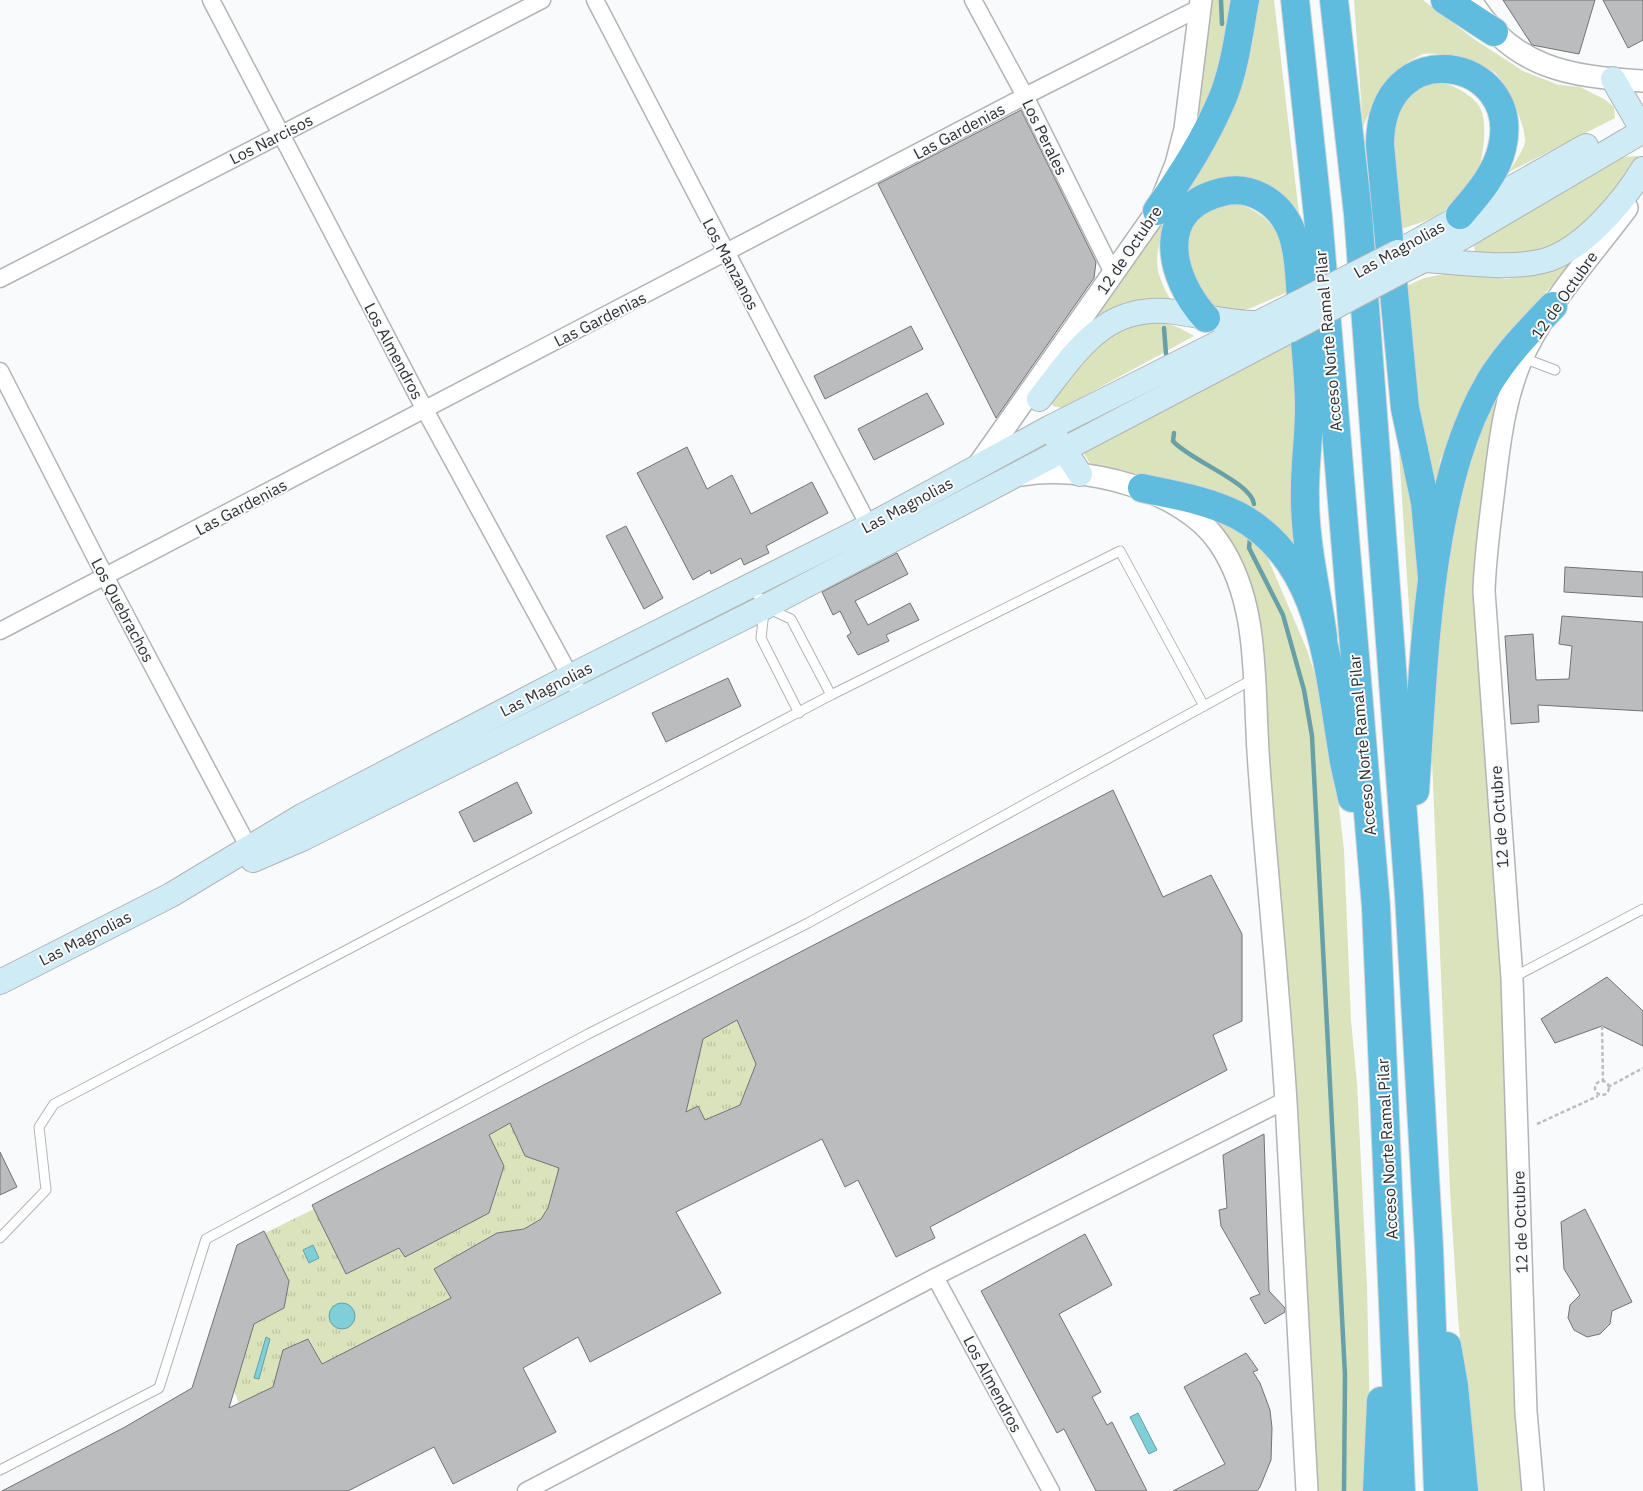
<svg xmlns="http://www.w3.org/2000/svg" width="1643" height="1491" font-family="'IBM Plex Sans',sans-serif">
  <style>
    .grass { fill: #dae3bc }
    .park { fill: url(#park-tufts) }
    .water { fill: #7fcfd9; stroke: #67a0a7 }
    .lines { fill: none; stroke-linecap: round; stroke-linejoin: round }
    .stream { stroke: #67a0a7; stroke-width: 4.5 }
    .building { fill: #babcbe; stroke: #717374; fill-rule: evenodd }
    .service-casing { stroke: #b2b4b6; stroke-width: 11 }
    .minor-casing { stroke: #b2b4b6; stroke-width: 19 }
    .tertiary-casing { stroke: #b2b4b6; stroke-width: 24 }
    .secondary-casing { stroke: #b2b4b6; stroke-width: 26 }
    .motorway-casing { stroke: #d6d6d6; stroke-width: 30 }
    .path { stroke: #bbbdbe; stroke-width: 2.5; stroke-dasharray: 4 2.5; stroke-linecap: butt }
    .service { stroke: #fff; stroke-width: 9 }
    .minor { stroke: #fff; stroke-width: 16 }
    .tertiary { stroke: #fff; stroke-width: 21 }
    .secondary { stroke: #cfebf5; stroke-width: 24 }
    .motorway { stroke: #5fbcde; stroke-width: 28 }
    .secondary-bridge-casing { stroke: #b2b4b6; stroke-width: 26; stroke-linecap: butt }
    .secondary-bridge { stroke: #cfebf5; stroke-width: 24 }
    .labels { text-anchor: middle; dominant-baseline: central; stroke-width: 4; stroke-linejoin: round; paint-order: stroke }
    .street-label { font-size: 16px; fill: #303132; stroke: #f8fafb }
  </style>
  <defs>
    <pattern id="park-tufts" width="24" height="20" patternUnits="userSpaceOnUse" patternTransform="scale(1.25)"><rect width="24" height="20" fill="#dae3bc"/><path d="M3 7l-1-3M5 7V3M7 7l1-3M15 17l-1-3M17 17v-4M19 17l1-3" fill="none" stroke="#bbc3a2"/></pattern>
  </defs>
  <rect width="100%" height="100%" fill="#f8fafb"/>
  <g class="grass">
    <polygon points="1207,0 1237,0 1233,22 1194,143"/>
    <polygon points="1258,0 1274,0 1301,231 1274,193 1175,206 1196,179 1235,95 1253,42"/>
    <path d="M1354 0H1423L1474 39 1523 71 1559 85 1580 87 1604 99 1614 107 1615 118 1509 172C1514 163 1524 150 1525 141 1526 126 1506 81 1494 72 1481 64 1435 49 1421 55 1385 72 1378 93 1363 127Z"/>
    <path d="M1435 80C1451 85 1465 90 1477 103 1490 117 1483 161 1476 177 1471 189 1456 202 1445 210 1430 221 1411 226 1393 231L1385 165 1405 91Z"/>
    <path d="M1638 156C1638 172 1621 185 1611 196 1584 222 1561 251 1521 255 1506 257 1489 254 1475 254L1474 244 1623 157Z"/>
    <path d="M1227 200C1282 216 1282 240 1290 291L1251 308 1234 312 1210 307 1193 291 1185 233 1196 214Z"/>
    <path d="M1167 215C1156 254 1150 266 1172 302H1125L1098 315Z"/>
    <polygon points="1586,245 1541,298 1450,442 1440,460 1434,506 1400,289 1424,278 1454,272 1506,279 1536,274"/>
    <path d="M1139 322C1163 322 1173 323 1194 336L1062 408 1053 406 1050 399 1098 342Z"/>
    <polygon points="1295,340 1298,400 1291,522 1303,578 1292,554 1124,476 1091,465 1083,452"/>
    <polygon points="1509,368 1490,430 1485,473 1523,1491 1475,1491 1458,1318 1450,1190 1431,736 1446,551 1476,426 1482,430"/>
    <path d="M1399 451C1412 489 1425 543 1422 583 1420 607 1415 631 1412 655Z"/>
    <polygon points="1203,513 1227,522 1266,554 1307,650 1328,714 1344,850 1351,1021 1357,1083 1367,1286 1370,1424 1368,1491 1314,1491 1262,665"/>
  </g>
  <polygon class="park" points="737,1020 756,1064 740,1105 705,1120 698,1106 556,1180 548,1208 541,1219 524,1229 497,1233 434,1269 451,1298 322,1364 309,1339 283,1350 273,1387 239,1403 234,1391 254,1324 284,1308 289,1281 265,1233 314,1209 346,1273 504,1166 489,1135 510,1123 703,1039"/>
  <g class="water">
    <polygon points="313,1245 319,1258 309,1263 303,1250"/>
    <circle cx="342" cy="1316" r="13"/>
    <polygon points="266,1337 270,1339 259,1379 254,1378"/>
    <polygon points="1138,1413 1157,1450 1149,1454 1130,1417"/>
  </g>
  <g class="lines">
    <g class="stream">
      <polyline points="1221,0 1222,24"/>
      <polyline points="1164,328 1166,354"/>
      <path d="M1174 433 1173 441C1189 460 1251 482 1254 504"/>
      <polyline points="1250,539 1249,548 1283,615 1304,690 1312,736 1345,1375 1344,1491"/>
    </g>
  </g>
  <g class="building">
    <polygon points="1503,0 1595,0 1579,54 1532,45"/>
    <polygon points="1603,0 1643,0 1643,40 1628,48"/>
    <polygon points="1021,110 1096,262 1094,278 996,418 878,184"/>
    <polygon points="911,326 923,349 825,399 814,376"/>
    <polygon points="927,393 944,424 874,460 858,429"/>
    <polygon points="687,447 707,489 732,475 751,514 812,482 828,513 766,546 769,553 744,565 741,558 711,574 710,570 693,580 637,473"/>
    <polygon points="626,526 663,598 644,609 606,536"/>
    <polygon points="897,553 908,574 855,601 868,625 910,603 919,620 886,635 889,641 858,655 847,636 851,633 840,611 833,615 822,592"/>
    <polygon points="1565,567 1643,572 1643,597 1564,592"/>
    <polygon points="1562,616 1643,622 1643,711 1538,705 1539,722 1511,724 1505,636 1533,634 1536,680 1569,679 1572,646 1559,644"/>
    <polygon points="728,678 741,706 666,742 652,713"/>
    <polygon points="517,782 532,813 474,842 459,812"/>
    <path d="M1113 790 1163 897 1211 875 1242 934V1021L1213 1035 1227 1070 930 1227 935 1238 896 1257 858 1180 845 1187 822 1139 676 1212 721 1293 590 1362 578 1337 523 1368 556 1432 453 1484 434 1447 348 1491H2L125 1427 192 1388 237 1245 264 1231 289 1281 284 1308 254 1324 229 1408 273 1387 283 1350 308 1339 322 1364 451 1298 434 1269 497 1233 524 1229 541 1219 548 1208 559 1168 525 1156 510 1123 489 1135 504 1166 489 1213 405 1257 399 1248 346 1274 312 1205ZM737 1020 756 1064 740 1105 705 1120 698 1106 686 1112 703 1039Z"/>
    <polygon points="1607,977 1643,1011 1643,1046 1602,1026 1555,1043 1541,1019"/>
    <polygon points="1264,1134 1269,1291 1285,1308 1285,1312 1265,1324 1250,1298 1260,1294 1221,1226 1219,1210 1227,1208 1223,1155"/>
    <polygon points="0,1152 17,1187 0,1195"/>
    <polygon points="1585,1209 1632,1302 1612,1311 1610,1324 1600,1334 1587,1337 1574,1330 1568,1318 1570,1305 1580,1295 1564,1269 1561,1222"/>
    <polygon points="1085,1234 1112,1285 1059,1314 1101,1392 1092,1397 1107,1425 1112,1422 1147,1491 1096,1491 1064,1429 1057,1433 981,1291"/>
    <polygon points="1246,1353 1258,1370 1253,1372 1260,1383 1270,1410 1272,1428 1271,1460 1260,1487 1257,1491 1173,1491 1225,1464 1184,1387"/>
  </g>
  <g class="lines">
    <g class="service-casing">
      <g id="service">
        <polyline points="1523,358 1555,370"/>
        <polyline points="752,586 765,607 791,619 831,695"/>
        <polyline points="764,612 761,638 799,713"/>
        <polyline points="1512,978 1643,909"/>
        <polyline points="0,1238 46,1190 39,1127 54,1104 831,695 1120,551 1204,706"/>
        <polyline points="0,1470 159,1388 206,1239 588,1034 808,923 1255,678"/>
      </g>
    </g>
    <g class="minor-casing">
      <g id="minor">
        <polyline points="211,0 425,410 575,685"/>
        <polyline points="595,0 869,526"/>
        <polyline points="973,0 1025,96 1114,275"/>
        <polyline points="0,279 542,0"/>
        <polyline points="0,371 106,578 249,848"/>
        <polyline points="0,631 1025,96 1201,7"/>
        <polyline points="935,1277 1051,1491"/>
        <polyline points="526,1491 935,1277 1286,1100"/>
      </g>
    </g>
    <g class="tertiary-casing">
      <g id="tertiary">
        <path d="M1471 0C1511 68 1570 77 1643 81"/>
        <polyline points="977,467 1157,211 1176,164 1185,129 1201,0"/>
        <path d="M1022 475C1082 464 1183 489 1219 543 1256 597 1254 668 1257 731 1258 761 1261 790 1263 819 1271 914 1280 1008 1286 1102 1294 1231 1300 1361 1307 1491"/>
        <path d="M1533 1491 1526 1412 1512 978 1484 591C1485 560 1489 529 1493 497 1499 446 1504 392 1528 346 1552 299 1595 251 1627 208"/>
      </g>
    </g>
    <g class="secondary-casing">
      <g id="secondary">
        <polyline points="1613,79 1643,131"/>
        <polyline points="1398,252 1586,146"/>
        <path d="M1424 260C1460 262 1508 270 1543 261 1582 251 1623 202 1643 169"/>
        <polyline points="1402,271 1424,260 1643,131"/>
        <path d="M1039 399C1077 351 1105 302 1175 312 1203 316 1229 323 1258 323"/>
        <polyline points="1055,436 1080,474"/>
        <polyline points="253,860 304,838 765,607 1289,331"/>
        <polyline points="0,982 171,895 302,816 569,677 869,526 1051,427 1280,312"/>
      </g>
    </g>
    <g class="motorway-casing">
      <g id="motorway">
        <polyline points="1295,0 1318,216 1376,907 1401,1491"/>
        <polyline points="1334,0 1358,214 1409,895 1429,1248 1438,1491"/>
        <polyline points="1445,0 1494,32"/>
        <path d="M1157 211C1182 175 1206 138 1223 97 1235 67 1239 32 1245 0"/>
        <path d="M1206 318C1169 278 1153 208 1222 192 1250 185 1278 201 1290 228 1299 249 1299 275 1301 298 1304 332 1308 366 1309 400 1310 433 1304 466 1305 498 1305 545 1317 592 1323 637"/>
        <path d="M1142 488C1174 495 1207 500 1237 515 1322 559 1328 667 1342 749 1344 766 1349 782 1352 798"/>
        <path d="M1432 577 1425 502 1405 408 1380 145C1380 31 1524 56 1502 148 1496 174 1477 195 1460 215"/>
        <path d="M1415 791C1421 705 1424 620 1439 535 1449 481 1462 429 1490 381 1507 353 1531 329 1553 306"/>
        <polyline points="1447,1346 1454,1386 1464,1491"/>
        <polyline points="1377,1491 1381,1401"/>
      </g>
    </g>
    <g class="path">
      <polyline points="1602,1026 1603,1081"/>
      <circle cx="1602" cy="1088" r="7"/>
      <polyline points="1608,1087 1643,1068"/>
      <polyline points="1537,1124 1598,1096"/>
    </g>
    <use href="#service" class="service"/>
    <use href="#minor" class="minor"/>
    <use href="#tertiary" class="tertiary"/>
    <use href="#secondary" class="secondary"/>
    <use href="#motorway" class="motorway"/>
    <g class="secondary-bridge-casing">
      <g id="secondary-bridge">
        <polyline points="1280,312 1398,252"/>
        <polyline points="1289,331 1402,271"/>
      </g>
    </g>
    <use href="#secondary-bridge" class="secondary-bridge"/>
  </g>
  <g class="labels">
    <g class="street-label">
      <text transform="translate(959 131) rotate(-28)">Las Gardenias</text>
      <text transform="translate(1045 137) rotate(64)">Los Perales</text>
      <text transform="translate(271 139) rotate(-27)">Los Narcisos</text>
      <text transform="translate(1399 249) rotate(-29)">Las Magnolias</text>
      <text transform="translate(1129 250) rotate(-56)">12 de Octubre</text>
      <text transform="translate(731 264) rotate(62)">Los Manzanos</text>
      <text transform="translate(1564 295) rotate(-55)">12 de Octubre</text>
      <text transform="translate(600 319) rotate(-27)">Las Gardenias</text>
      <text transform="translate(1328 341) rotate(-95)">Acceso Norte Ramal Pilar</text>
      <text transform="translate(394 351) rotate(62)">Los Almendros</text>
      <text transform="translate(907 505) rotate(-28)">Las Magnolias</text>
      <text transform="translate(241 507) rotate(-28)">Las Gardenias</text>
      <text transform="translate(123 610) rotate(62)">Los Quebrachos</text>
      <text transform="translate(546 689) rotate(-27)">Las Magnolias</text>
      <text transform="translate(1362 745) rotate(-95)">Acceso Norte Ramal Pilar</text>
      <text transform="translate(1499 817) rotate(-94)">12 de Octubre</text>
      <text transform="translate(85 938) rotate(-27)">Las Magnolias</text>
      <text transform="translate(1387 1149) rotate(-93)">Acceso Norte Ramal Pilar</text>
      <text transform="translate(1520 1222) rotate(-92)">12 de Octubre</text>
      <text transform="translate(993 1384) rotate(62)">Los Almendros</text>
    </g>
  </g>
</svg>
